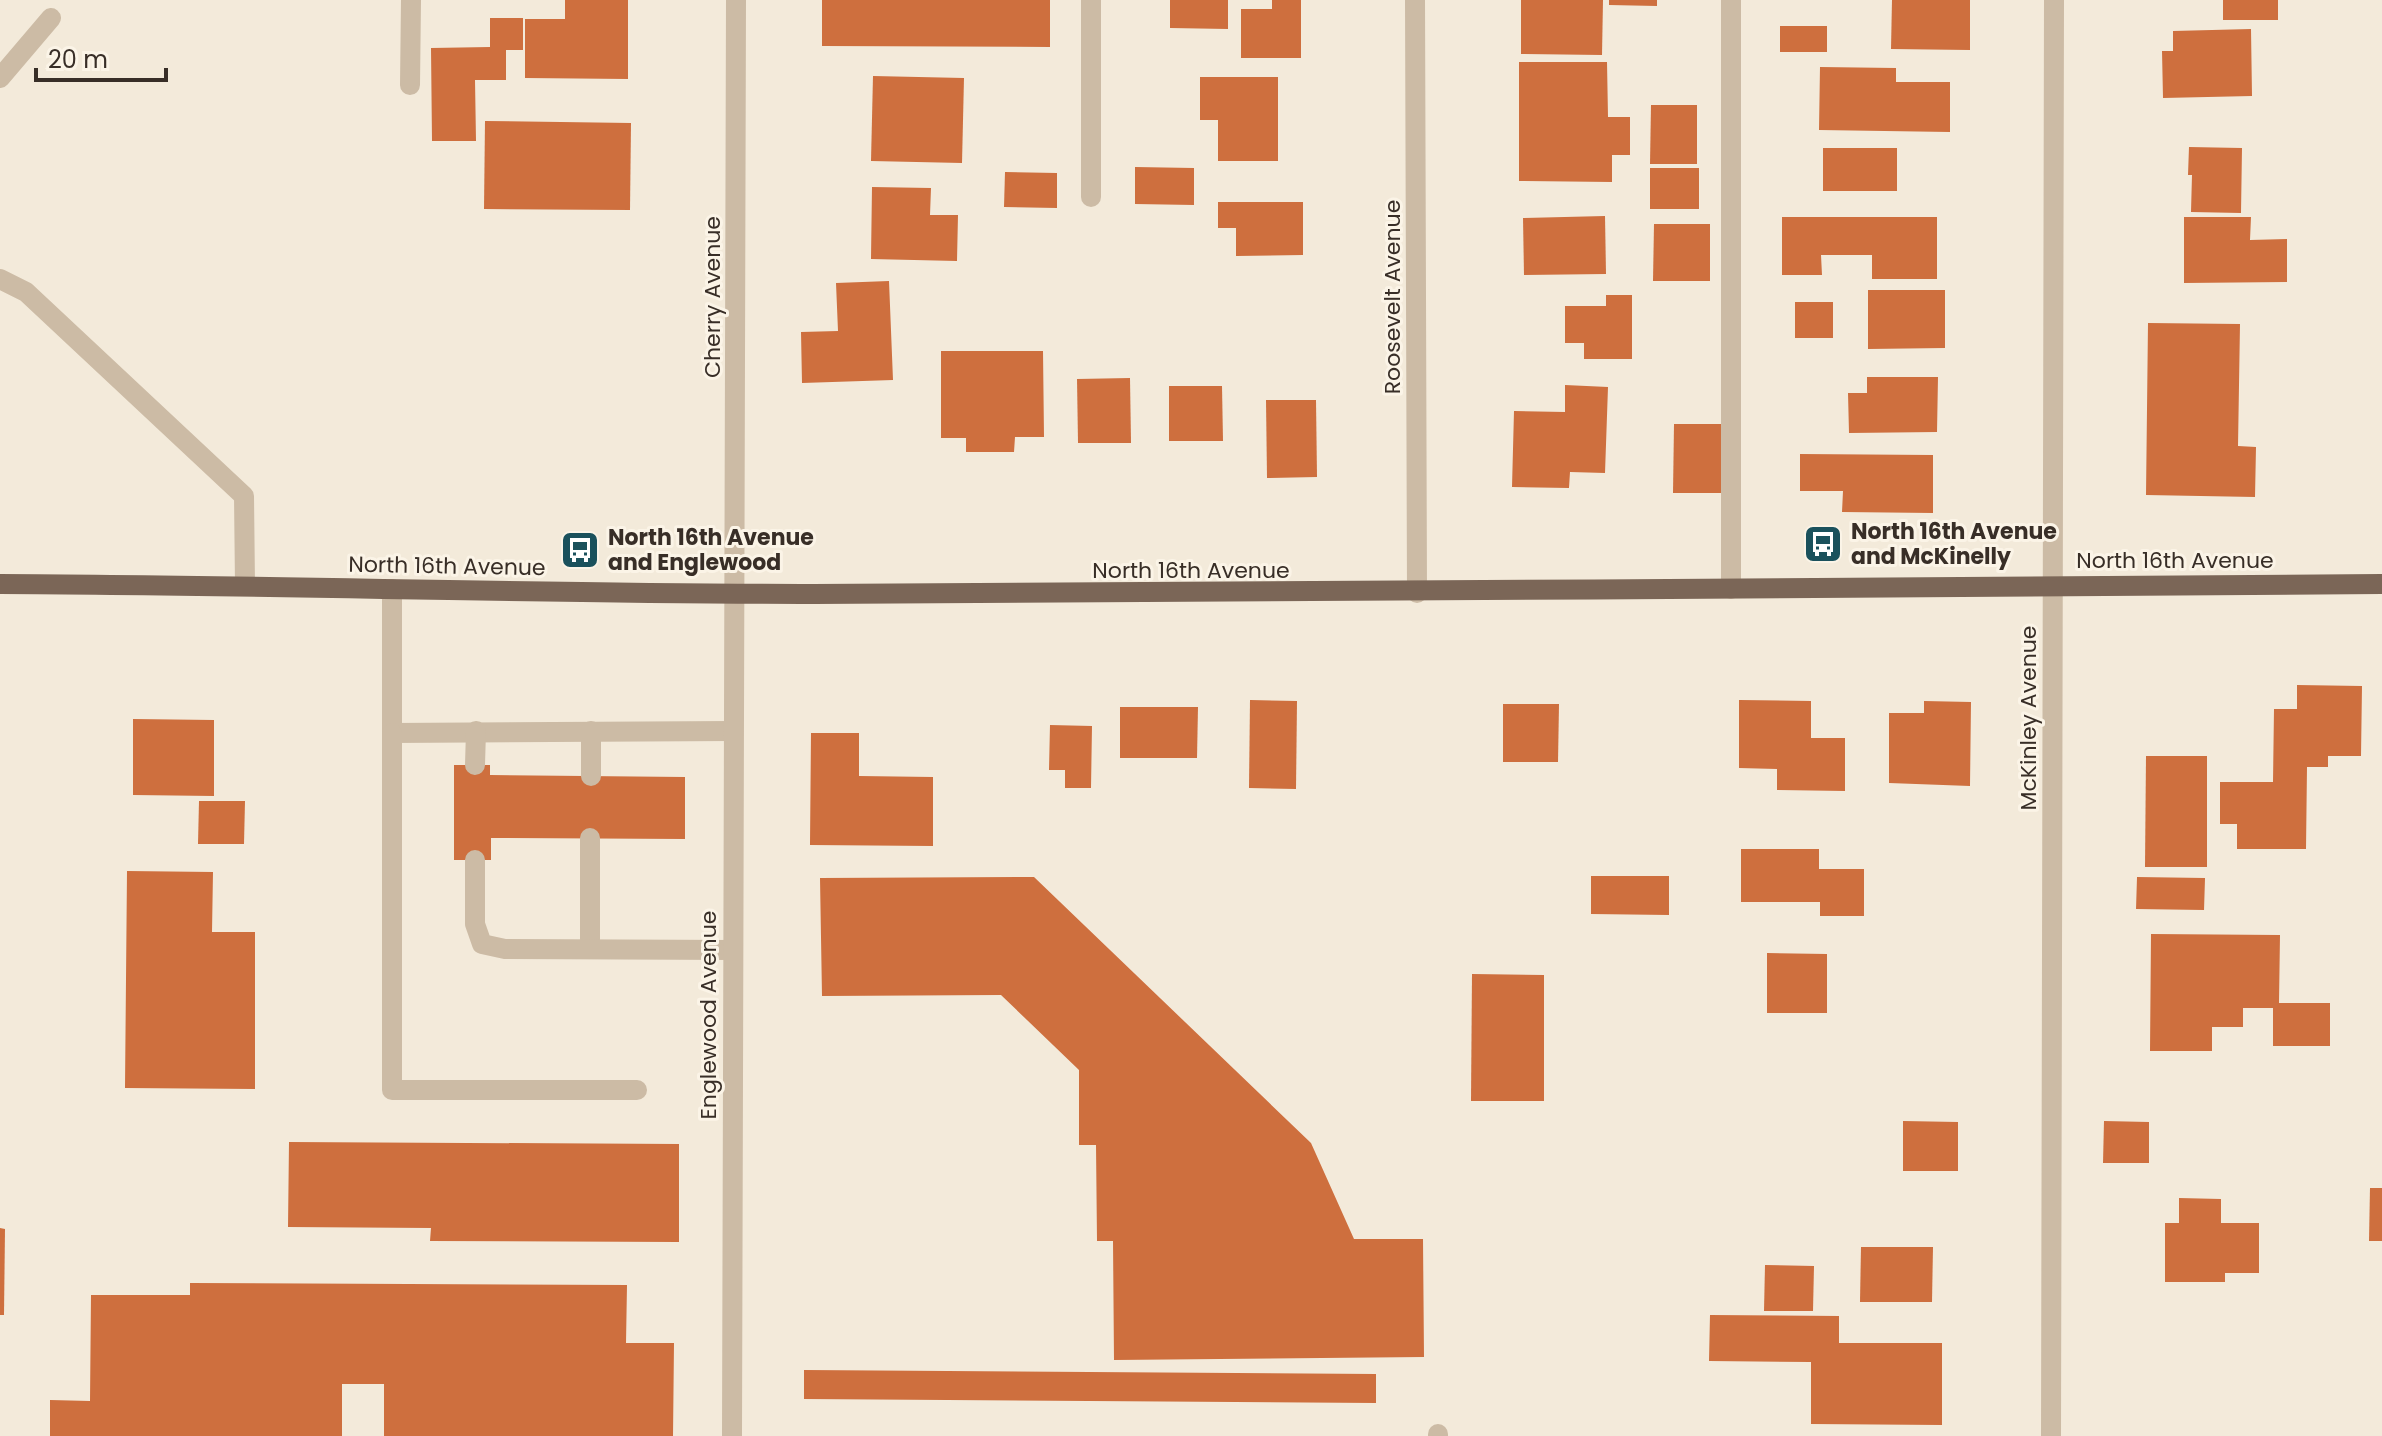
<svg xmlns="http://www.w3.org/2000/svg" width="2382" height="1436" font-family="Poppins,sans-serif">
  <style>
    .building { fill: #ce6f3e }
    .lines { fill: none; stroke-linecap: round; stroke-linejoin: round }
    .service { stroke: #ccbba5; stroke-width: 20 }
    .minor { stroke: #ccbba5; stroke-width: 20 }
    .primary { stroke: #7b6657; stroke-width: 20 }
    .labels { text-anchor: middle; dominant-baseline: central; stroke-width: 6; stroke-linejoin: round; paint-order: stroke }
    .street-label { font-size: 22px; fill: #382e27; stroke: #fbf4e7 }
    .poi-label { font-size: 22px; font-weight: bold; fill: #382e27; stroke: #fbf4e7; text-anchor: start }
  </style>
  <rect width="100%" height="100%" fill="#f3eada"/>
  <g class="building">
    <polygon points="565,0 628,0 628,79 525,78 525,19 565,19"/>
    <polygon points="822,0 1050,0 1050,47 822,46"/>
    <polygon points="1170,0 1228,0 1228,29 1170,28"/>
    <polygon points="1272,0 1301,0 1301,58 1241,58 1241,9 1272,9"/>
    <polygon points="1521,0 1603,0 1602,55 1521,54"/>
    <polygon points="1609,0 1657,0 1657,6 1609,5"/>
    <polygon points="1892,0 1970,0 1970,50 1891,49"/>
    <rect x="2223" y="0" width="55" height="20"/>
    <polygon points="490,18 523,18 523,50 506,50 506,80 475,80 476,141 432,141 431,48 490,47"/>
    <rect x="1780" y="26" width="47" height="26"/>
    <polygon points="2251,29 2252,96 2163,98 2162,51 2173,51 2173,31"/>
    <polygon points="1519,62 1607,62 1608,117 1630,117 1630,155 1612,155 1612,182 1519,181"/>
    <polygon points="1820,67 1896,68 1896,82 1950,82 1950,132 1819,130"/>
    <polygon points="873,76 964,78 962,163 871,161"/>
    <polygon points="1200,77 1278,77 1278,161 1218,161 1218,120 1200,120"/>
    <polygon points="1651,105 1697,105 1697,164 1650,164"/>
    <polygon points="485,121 631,123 630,210 484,209"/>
    <polygon points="2189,147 2242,148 2241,213 2191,212 2192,175 2188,175"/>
    <rect x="1823" y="148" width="74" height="43"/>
    <polygon points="1135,167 1194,168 1194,205 1135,204"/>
    <rect x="1650" y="168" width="49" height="41"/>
    <polygon points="1005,172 1057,173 1057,208 1004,207"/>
    <polygon points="872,187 931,188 930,215 958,215 957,261 871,259"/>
    <polygon points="1218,202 1303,202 1303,255 1236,256 1236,228 1218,228"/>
    <polygon points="1605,216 1606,274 1524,275 1523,218"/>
    <polygon points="1782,217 1937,217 1937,279 1872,279 1872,255 1821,255 1822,275 1782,275"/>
    <polygon points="2184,217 2251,217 2250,240 2287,239 2287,282 2184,283"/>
    <polygon points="1654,224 1710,224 1710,281 1653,281"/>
    <polygon points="889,281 893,380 802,383 801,332 838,331 836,283"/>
    <polygon points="1868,290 1945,290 1945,348 1868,349"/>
    <polygon points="1606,295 1632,295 1632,359 1584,359 1584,343 1565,343 1565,306 1606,306"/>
    <rect x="1795" y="302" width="38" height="36"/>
    <polygon points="2148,323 2240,324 2238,446 2256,447 2255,497 2146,495"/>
    <polygon points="941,351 1043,351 1044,437 1015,437 1014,452 966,452 966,438 941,438"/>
    <polygon points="1867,377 1938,377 1937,432 1849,433 1848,393 1867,393"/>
    <polygon points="1130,378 1131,443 1078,443 1077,379"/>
    <polygon points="1565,385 1608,387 1605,473 1570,472 1569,488 1512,487 1514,411 1565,412"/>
    <polygon points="1169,386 1222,386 1223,441 1169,441"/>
    <polygon points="1266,400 1316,400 1317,477 1267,478"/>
    <polygon points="1674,424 1723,424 1723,493 1673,493"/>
    <polygon points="1800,454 1933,455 1933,513 1842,512 1843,491 1800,491"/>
    <polygon points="2297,685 2362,686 2361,756 2328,756 2328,767 2307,767 2306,849 2237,849 2237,824 2220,824 2220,782 2273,782 2274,709 2297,709"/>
    <polygon points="1250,700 1297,701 1296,789 1249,788"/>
    <polygon points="1739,700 1811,701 1811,738 1845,738 1845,791 1777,790 1777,769 1739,768"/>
    <polygon points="1924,701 1971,702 1970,786 1889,783 1889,713 1924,713"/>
    <polygon points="1503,704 1559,704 1558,762 1503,762"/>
    <polygon points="1120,707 1198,707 1197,758 1120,758"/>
    <polygon points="133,719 214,720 214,796 133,795"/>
    <polygon points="1050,725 1092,726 1091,788 1065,788 1065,770 1049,770"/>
    <polygon points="811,733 859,733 859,776 933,777 933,846 810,845"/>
    <polygon points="2146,756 2207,756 2207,867 2145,867"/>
    <polygon points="454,765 490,765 490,775 685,777 685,839 491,838 491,860 454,860"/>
    <polygon points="199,801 245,801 244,844 198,844"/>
    <polygon points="1741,849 1819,849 1819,869 1864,869 1864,916 1820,916 1820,902 1741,902"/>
    <polygon points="127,871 213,872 212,932 255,932 255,1089 125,1088"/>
    <polygon points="1591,876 1669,876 1669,915 1591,914"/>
    <polygon points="1034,877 1311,1143 1354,1239 1423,1239 1424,1357 1114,1360 1113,1241 1097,1241 1096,1145 1079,1145 1079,1070 1001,995 822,996 820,878"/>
    <polygon points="2137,877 2205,878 2204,910 2136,909"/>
    <polygon points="2151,934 2280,935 2279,1003 2330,1003 2330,1046 2273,1046 2273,1008 2243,1008 2243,1027 2212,1027 2212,1051 2150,1051"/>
    <polygon points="1767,953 1827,954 1827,1013 1767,1013"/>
    <polygon points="1472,974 1544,975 1544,1101 1471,1101"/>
    <polygon points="1903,1121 1958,1122 1958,1171 1903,1171"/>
    <polygon points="2104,1121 2149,1122 2149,1163 2103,1163"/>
    <polygon points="289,1142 679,1144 679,1242 430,1241 431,1228 288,1227"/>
    <polygon points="2370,1188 2382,1188 2382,1241 2369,1241"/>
    <polygon points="2179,1198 2221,1199 2221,1223 2259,1223 2259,1273 2225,1273 2225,1282 2165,1282 2165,1223 2179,1223"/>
    <polygon points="0,1228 5,1229 4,1315 0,1315"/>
    <polygon points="1861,1247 1933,1247 1932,1302 1860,1302"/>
    <polygon points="1765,1265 1814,1266 1813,1311 1764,1311"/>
    <polygon points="190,1283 627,1285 626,1343 674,1343 673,1436 384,1436 384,1384 342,1384 342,1436 50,1436 50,1400 90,1401 91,1295 190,1295"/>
    <polygon points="1710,1315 1839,1316 1839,1343 1942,1343 1942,1425 1811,1424 1811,1362 1709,1361"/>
    <polygon points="804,1370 1376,1374 1376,1403 804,1399"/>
  </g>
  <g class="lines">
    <g class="service">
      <polyline points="1091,0 1091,197"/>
      <polyline points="1731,0 1731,589"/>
      <polyline points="0,78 51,18"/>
      <polyline points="410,85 411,0"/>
      <polyline points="0,279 26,292 244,496 245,585"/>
      <polyline points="392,589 392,733 733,731"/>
      <polyline points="591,731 591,776"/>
      <polyline points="392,733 392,1090 637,1090"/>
      <polyline points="475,765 476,731"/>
      <polyline points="590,838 590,949"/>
      <polyline points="475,860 475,924 482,944 505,949 732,950"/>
    </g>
    <g class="minor">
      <polyline points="1415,0 1417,593"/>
      <polyline points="732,1436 736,0"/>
      <polyline points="1438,1436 1438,1434"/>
      <polyline points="2051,1436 2054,0"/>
    </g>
    <path class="primary" d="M0 584C271 585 543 594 814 594 1337 594 1859 585 2382 584"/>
  </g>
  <defs>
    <g id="bus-square" transform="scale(2)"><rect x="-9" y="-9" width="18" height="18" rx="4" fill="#1a515c" stroke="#fbf4e7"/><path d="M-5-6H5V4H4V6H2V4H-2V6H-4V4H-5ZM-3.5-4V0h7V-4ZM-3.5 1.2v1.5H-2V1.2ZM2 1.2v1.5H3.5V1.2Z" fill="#fff"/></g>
  </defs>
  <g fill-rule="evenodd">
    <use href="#bus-square" x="1823" y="544"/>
    <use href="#bus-square" x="580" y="550"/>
  </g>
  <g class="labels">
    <g class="street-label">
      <text transform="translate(712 297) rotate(-90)">Cherry Avenue</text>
      <text transform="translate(1392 297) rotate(-90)">Roosevelt Avenue</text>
      <text x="2175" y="560">North 16th Avenue</text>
      <text transform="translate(447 566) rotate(1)">North 16th Avenue</text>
      <text x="1191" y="570">North 16th Avenue</text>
      <text transform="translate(2028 718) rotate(-90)">McKinley Avenue</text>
      <text transform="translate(708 1015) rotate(-90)">Englewood Avenue</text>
    </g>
    <g class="poi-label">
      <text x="1851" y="531">North 16th Avenue<tspan x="1851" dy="25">and McKinelly</tspan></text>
      <text x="608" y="537">North 16th Avenue<tspan x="608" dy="25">and Englewood</tspan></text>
    </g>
  </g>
  <path d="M36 68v12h130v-12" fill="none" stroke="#382e27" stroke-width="4"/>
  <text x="48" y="68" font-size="24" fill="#382e27" stroke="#fbf4e7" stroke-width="6" paint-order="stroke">20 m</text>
</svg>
